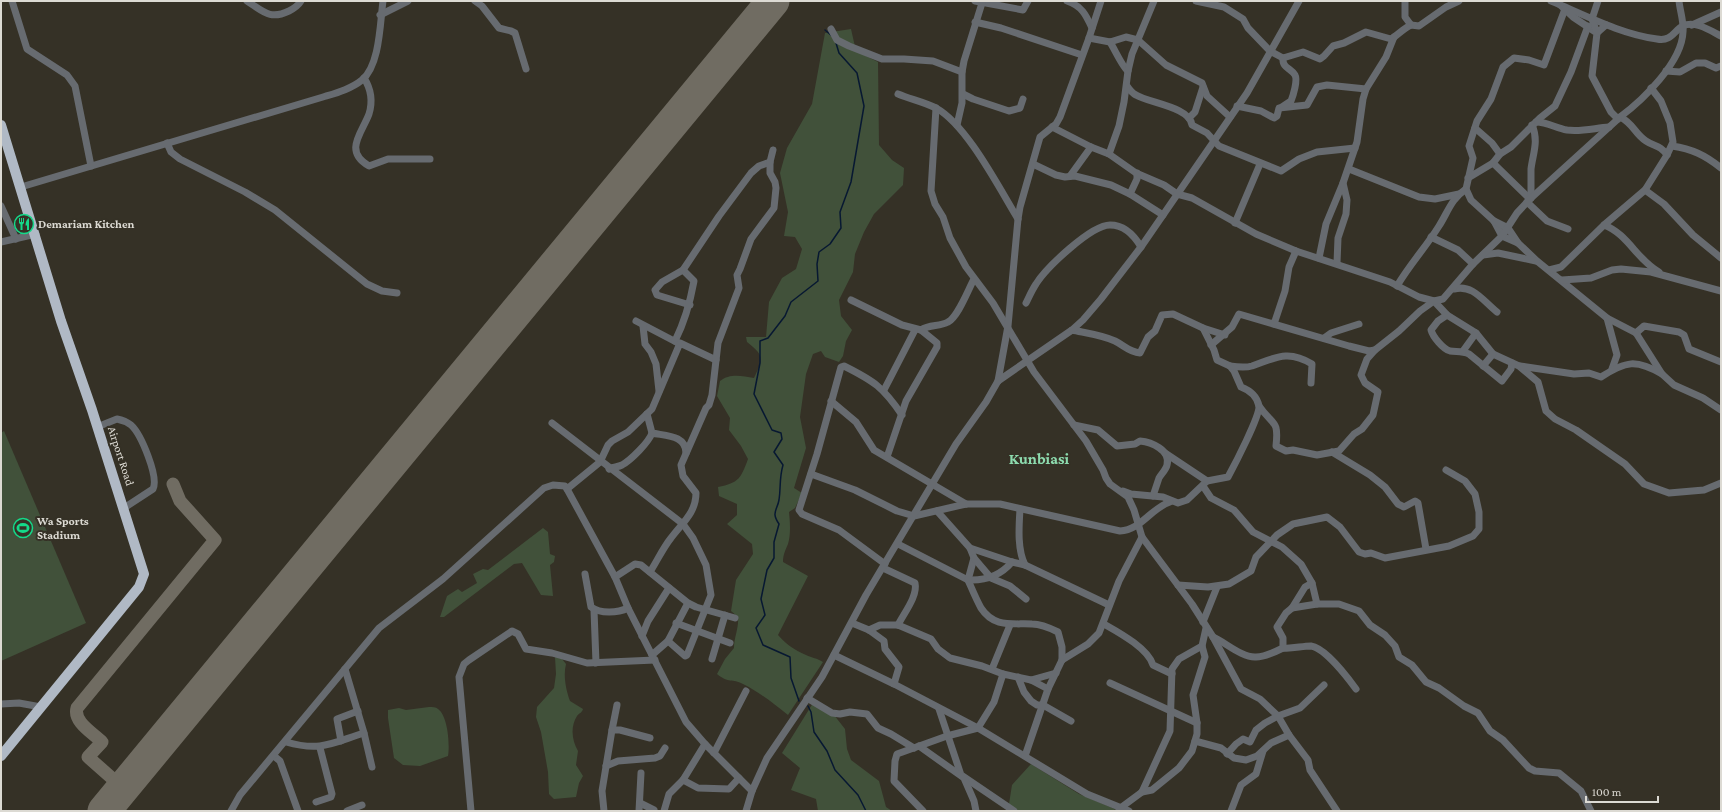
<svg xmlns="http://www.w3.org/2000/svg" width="1722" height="812" font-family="'Crimson Pro',serif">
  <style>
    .green { fill: #41513a }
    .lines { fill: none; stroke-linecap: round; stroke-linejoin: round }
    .stream { stroke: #071832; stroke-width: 1.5 }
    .taxiway { stroke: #706c62; stroke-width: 13 }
    .runway { stroke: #706c62; stroke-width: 33 }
    .minor { stroke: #676b70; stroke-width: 7 }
    .highway { stroke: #b0b9c5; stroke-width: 10 }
    .labels { text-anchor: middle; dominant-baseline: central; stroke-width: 4; stroke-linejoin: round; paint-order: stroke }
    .poi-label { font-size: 12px; font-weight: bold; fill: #dcdad3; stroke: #353126; text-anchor: start }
    .street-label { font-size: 12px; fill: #dcdad3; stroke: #353126 }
    .district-label { font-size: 16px; font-weight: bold; fill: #8ddbae; stroke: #353126 }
  </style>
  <rect width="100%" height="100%" fill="#353126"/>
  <g class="green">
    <path d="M851 29 856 51 878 62 879 145 892 160 904 168 903 185 874 214 864 232 855 254 853 272 839 300 841 316 852 330 846 341 843 356 839 362 825 357 821 351 813 354 806 374 800 417 806 448 794 488 802 493 795 508 789 512C790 522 791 534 788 544 785 551 783 555 783 562L808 576 778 635C786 644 794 650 806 655 812 658 817 658 823 662L788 715C773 703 759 692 743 684 732 678 729 684 717 674L725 659 734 648C734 637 739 628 738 617L731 611 736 580 753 554 752 544 727 524 737 515V504L719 496 718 487C739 483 741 478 748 459L741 446 729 430 730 418 717 396 720 381C730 373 742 376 754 378 763 359 765 356 747 342L746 337H766L769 302 782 278 796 269 802 249 795 237 784 236 788 212 780 173 787 148 812 104 825 33Z"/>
    <polygon points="4,431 86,623 1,661 1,433"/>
    <polygon points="543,528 548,532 550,554 555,556 554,562 550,565 553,596 541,595 522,563 514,564 444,617 440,617 447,596 458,589 462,592 477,583 473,574 483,569 488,570"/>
    <path d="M555 657 562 659 566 664C563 676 566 690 570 701L583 709C582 713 579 713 577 716 570 727 572 741 578 751L576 765 583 776 579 783 576 797 554 799 549 794 548 772 541 732 536 717 537 707 554 688 556 674Z"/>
    <polygon points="813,703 834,715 845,729 847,749 851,760 879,781 886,807 892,811 818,811 816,799 791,790 800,768 782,753"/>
    <path d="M429 707C432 707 436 707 438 709 448 716 450 745 448 756L420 766 403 765 394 758 388 718V710L399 708 406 710Z"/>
    <polygon points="1031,764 1079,794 1115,809 1114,811 1015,811 1009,804 1012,785"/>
  </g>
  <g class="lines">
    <g class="stream">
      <polyline points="825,30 832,36"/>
      <path d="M799 701 791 678 790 657 763 645 756 628 765 615 761 599 767 570 774 558V542L779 524C771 512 777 511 779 500 781 487 779 479 783 465L774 452 782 439 781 433 772 430 754 394 760 363V341L768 338 785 316 791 302 818 281 817 264 819 252 830 244 841 228 840 212 851 182 864 106 857 73 839 53 836 43"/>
      <polyline points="808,706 811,712 814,732 827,751 835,770 858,795 866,811"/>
    </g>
    <path class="taxiway" d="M123 788 88 757 102 742C93 733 73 722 77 708L215 540 180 501 173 484"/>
    <polyline class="runway" points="104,811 773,1"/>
    <g class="minor">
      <polyline points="12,1 27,49 67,75 75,86 91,166"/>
      <path d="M247 1C264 12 270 20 289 11 295 8 298 6 301 1"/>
      <polyline points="475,1 482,6 499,28 511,31 515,33 526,69"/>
      <polyline points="975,1 1023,10 1028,1"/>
      <path d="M1067 1C1082 6 1086 15 1092 28"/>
      <path d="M1196 1 1224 7 1243 19 1248 28 1270 51 1283 58 1303 52 1320 59 1324 56 1333 46 1344 43 1366 32 1391 39C1398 35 1404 28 1411 25"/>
      <polyline points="1405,1 1405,17 1411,25 1419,26 1446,7 1459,1"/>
      <path d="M1551 1C1585 15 1620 34 1657 39 1672 42 1674 30 1683 26 1695 20 1711 31 1721 36"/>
      <path d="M1556 1 1573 17 1597 33 1592 76 1611 112 1618 119 1620 117C1633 123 1635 134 1646 141 1655 147 1660 145 1667 155"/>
      <polyline points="1598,1 1592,19 1597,33 1606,25"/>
      <polyline points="1565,9 1544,65 1529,60 1514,58 1503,67 1491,99 1477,121 1469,146 1473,158 1466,189 1471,200 1494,221 1502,236 1518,243 1537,261 1607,318 1636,333 1644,326 1679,332 1684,335 1689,349 1721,362"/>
      <polyline points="380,15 408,1"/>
      <polyline points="975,22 1001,28 1082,55"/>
      <polyline points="1692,25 1721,12"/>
      <polyline points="831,29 837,40 849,46 882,59 904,59 933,61 962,72"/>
      <polyline points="1089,38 1110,42 1126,37 1138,40 1166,65 1202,83 1207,96 1230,117"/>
      <path d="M1110 42C1114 48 1123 68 1128 71"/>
      <polyline points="1666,71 1680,72 1696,63 1705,63 1716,68 1721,66"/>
      <path d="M364 78C371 89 373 101 369 114 362 133 343 151 369 166L388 159H430"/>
      <path d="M1127 86C1129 89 1132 93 1136 95 1149 103 1190 107 1192 125L1207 133 1219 146 1281 171 1299 159 1317 152 1355 148"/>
      <path d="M898 94C910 99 924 102 936 108 967 125 999 188 1018 219"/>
      <polyline points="963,94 973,99 1009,111 1020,108 1023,99"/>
      <polyline points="1237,106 1261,111 1274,118 1277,116 1279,108 1307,105 1317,87 1327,85 1366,89"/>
      <path d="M1282 107 1291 101C1293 96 1298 80 1295 75 1291 68 1282 68 1283 58"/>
      <polyline points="936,108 931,191 935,204 943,217 950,238 966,267 993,303 1034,372 1086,441 1103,470 1106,478 1110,484 1128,497 1134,510 1142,537 1192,604 1213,637 1241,689 1260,699 1278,716 1289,735 1308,760 1310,770 1337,811"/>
      <path d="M1620 117C1643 100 1682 62 1683 32 1684 22 1680 11 1679 1"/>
      <polyline points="1189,118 1195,112 1203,87"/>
      <path d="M1536 122C1547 122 1556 128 1567 130 1581 132 1595 128 1609 127"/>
      <polyline points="957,125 962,103 962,72 964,61 982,3"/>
      <polyline points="1052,127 1091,147 1109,154 1136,173 1164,185 1177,194 1192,198 1256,234 1296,251 1390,282 1419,297 1434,301 1447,315 1476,333 1493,354 1519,366 1538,382 1546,411 1555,419 1576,430 1625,464 1644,484 1669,493 1704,490 1721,483"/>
      <polyline points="1475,128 1492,143 1500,154"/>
      <polyline points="167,143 171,152 180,159 245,192 275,210 367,284 382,291 397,293"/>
      <path d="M1672 146C1692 149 1705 155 1721 168"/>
      <polyline points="1109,154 1119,126 1124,102 1128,71 1132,54 1154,1"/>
      <polyline points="1493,163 1530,199"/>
      <polyline points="1033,164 1056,175 1065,177 1075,176 1111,185 1130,194 1163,215"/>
      <polyline points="1349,169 1419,197 1435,199 1459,194"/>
      <polyline points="1070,176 1091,147"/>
      <polyline points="1468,178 1493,163 1500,154 1511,147 1540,118 1555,106 1571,72 1588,26"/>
      <path d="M21 187 323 97C336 93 351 89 362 80 380 65 380 23 383 1"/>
      <polyline points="1645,190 1664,204 1693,235 1721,258"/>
      <polyline points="1130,194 1137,179 1137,173"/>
      <path d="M1531 198C1531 188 1531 179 1531 169 1533 153 1539 141 1532 125"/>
      <polyline points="1527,202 1547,221 1568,229"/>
      <polyline points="1,206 16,239"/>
      <polyline points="1494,221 1508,228 1518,243"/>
      <polyline points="1235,223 1260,164"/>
      <path d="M1604 225C1628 234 1637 260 1659 272"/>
      <polyline points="1431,237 1458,250 1473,264"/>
      <polyline points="1,242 36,234"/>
      <polyline points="1483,255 1498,253 1536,261"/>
      <polyline points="1319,258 1326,224 1343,183"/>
      <polyline points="1337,263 1338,238 1346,214 1347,200 1343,183 1357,142 1363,99 1366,89 1386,57 1394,37"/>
      <polyline points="1549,270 1561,267 1604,225 1645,190 1667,155 1673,142 1670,123 1661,101 1651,88"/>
      <polyline points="1562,280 1591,278 1612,270 1621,269 1651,272 1721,291"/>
      <path d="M1397 286C1410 264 1426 247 1439 226 1448 212 1451 199 1466 189"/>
      <path d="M1454 289C1473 284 1483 301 1497 312"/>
      <path d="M851 300 902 325 921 330C930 324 939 327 948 322 958 317 968 290 974 279"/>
      <path d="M1026 303C1029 297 1032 290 1036 284 1046 268 1091 225 1110 225 1124 225 1134 235 1141 247"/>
      <polyline points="690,305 657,295 655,290 662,282 683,270 719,216 751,173 759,166 770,162"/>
      <path d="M1447 315 1438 321 1431 330C1433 337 1443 349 1450 351 1457 352 1462 351 1469 354L1502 381 1511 369 1512 363"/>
      <polyline points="1607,318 1617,355 1612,369"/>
      <polyline points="636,321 678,343"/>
      <polyline points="1274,324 1285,291 1289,267 1296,251"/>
      <polyline points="643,326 645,344 651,352 656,364 659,391"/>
      <polyline points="1203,328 1225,335"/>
      <path d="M1072 330C1086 333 1102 335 1115 341 1125 346 1129 352 1140 353L1148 337 1155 331 1162 315 1173 314 1203 328 1214 350 1217 360 1230 366 1234 371 1241 387C1249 390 1257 396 1259 406 1260 416 1234 466 1228 477L1207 481 1187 500 1178 503 1163 497 1131 494 1123 491"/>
      <polyline points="1636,333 1662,374 1674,385 1703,398 1721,410"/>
      <polyline points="1324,338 1331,333 1359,324"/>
      <path d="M675 341C685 321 690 303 694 281L683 270"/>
      <polyline points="1211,345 1232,327 1239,314 1349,346 1369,351 1375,350 1399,331 1420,311 1434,301 1443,299 1473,264 1502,236 1517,213 1530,199 1618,119"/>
      <polyline points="1463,351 1476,333"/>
      <path d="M1230 366C1237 367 1245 368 1252 366 1275 358 1288 349 1312 364L1311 383"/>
      <polyline points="1483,366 1493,354"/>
      <path d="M1520 366 1574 374 1589 373 1601 377C1626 361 1636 359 1662 374"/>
      <polyline points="998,381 1008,326 1018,219 1020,207 1040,137 1056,124 1060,117 1089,38 1101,1"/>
      <polyline points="884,390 915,330"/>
      <polyline points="831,401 856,422 874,450 966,504"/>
      <path d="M1259 406C1273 426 1279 419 1276 446L1286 451 1293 450 1317 455 1339 451 1354 434 1362 429 1373 415 1378 392 1365 383 1361 375 1367 359 1375 350"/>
      <path d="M647 414 652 433C666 436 686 435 686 453"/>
      <polyline points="552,423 683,524 693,538 706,565 711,595 687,655 685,656 668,641"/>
      <path d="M1074 425 1098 430 1117 446 1135 444 1140 441C1151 442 1171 450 1167 465 1166 470 1161 474 1159 478 1157 484 1155 490 1153 496"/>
      <path d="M97 427 117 419C122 420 127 422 131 425 141 434 159 477 153 489L124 508"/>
      <polyline points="1332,452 1370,475 1385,487 1398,504 1404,507 1415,501 1418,503 1426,549"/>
      <polyline points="1165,453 1207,481"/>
      <polyline points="887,457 906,401 937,347 937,343 921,330"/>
      <path d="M609 469C613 467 618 467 622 465 631 460 649 442 652 433"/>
      <path d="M811 474 855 490 897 511 914 516 966 504H1000L1120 531C1141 530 1151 508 1170 502"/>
      <polyline points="1203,486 1211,498 1234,510 1253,532 1282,547 1301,564 1312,583 1317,604"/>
      <polyline points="567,489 600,462 608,445 612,441 628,432 652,409 680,343 716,360"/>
      <path d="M1020 509C1019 526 1017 549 1025 565"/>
      <polyline points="937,511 970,548 1012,562 1025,565 1109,605"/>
      <path d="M898 544 968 580C986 581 1000 576 1012 562"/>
      <path d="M970 548 974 558 968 580C972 589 976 599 981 608 994 628 1012 623 1032 624 1041 624 1050 628 1058 632L1062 647V660"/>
      <polyline points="974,558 991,578 1010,586 1026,599"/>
      <path d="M885 564 839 530 802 514 799 510 817 454 841 367 844 366C874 381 883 387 902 415"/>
      <path d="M883 568 915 583C918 596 904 613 898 625"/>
      <path d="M650 572C657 561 663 548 671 538 682 523 696 513 696 493L683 476 681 465 706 408 709 405 712 395 718 343 739 288 737 275 740 269 751 239 774 208 776 188 775 182 770 173V162L773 150"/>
      <path d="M585 574 591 607C600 614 618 613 628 608"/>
      <polyline points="615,577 635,564 641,565 688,603 696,607 735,618"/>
      <polyline points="1178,585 1208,587 1229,584 1251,571 1256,557 1277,535 1293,524 1327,517 1340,527 1359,552 1365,554 1371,553 1385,558 1449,546 1473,536 1479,529 1479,512 1475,494 1465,481 1446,470"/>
      <polyline points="1292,608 1305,587 1312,583"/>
      <polyline points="594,610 596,663"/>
      <polyline points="1203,622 1217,587"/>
      <polyline points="676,623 730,643"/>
      <polyline points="852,623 869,630 884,641 885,649 899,667 894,684"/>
      <path d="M1104 624C1118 632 1148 648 1153 665L1172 674"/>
      <polyline points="869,630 880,625 898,625 931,639 938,649 950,658 982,666 1003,674"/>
      <polyline points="642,636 648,621 669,588"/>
      <path d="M1213 637C1225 642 1242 658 1256 657 1265 657 1275 652 1283 648V638L1277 627 1286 613 1292 608 1317 604H1339L1359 611 1370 625 1385 635 1395 646 1399 657 1412 665 1426 682 1439 688 1464 706 1478 713 1490 731 1503 740 1529 768 1535 771 1559 773 1581 791 1591 811"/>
      <path d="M1283 648C1292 649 1302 646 1311 646 1325 648 1348 678 1356 689"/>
      <polyline points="652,655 668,641 688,603"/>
      <polyline points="834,655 894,684 978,728 1087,794 1129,811"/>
      <polyline points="712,659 725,615"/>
      <polyline points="992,669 1010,625"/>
      <polyline points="1018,677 1024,692 1031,701 1037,705 1043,705 1071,721"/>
      <polyline points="1031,680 1056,673"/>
      <polyline points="1110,683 1197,723"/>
      <polyline points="807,698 832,713 840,714 850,712 867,714 878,728 891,734 914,748"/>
      <polyline points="1,704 19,703 41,707"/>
      <polyline points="939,709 961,775 1014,811"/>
      <polyline points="612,730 617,705"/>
      <polyline points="364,733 372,767"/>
      <polyline points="341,741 337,719 358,711"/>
      <polyline points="1195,741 1221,748 1234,758 1246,760 1257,756 1271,743 1289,735"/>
      <path d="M286 742C321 752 332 743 364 733L345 669"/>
      <polyline points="919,746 964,778 974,801 976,811"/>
      <polyline points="714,753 746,691"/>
      <polyline points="1227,754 1236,744 1243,739 1250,742 1256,730 1265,723 1278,716 1300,708 1324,685"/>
      <polyline points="274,756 280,761 298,811"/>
      <polyline points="1025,756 1048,689 1062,660 1088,644 1099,633 1119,581 1142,537"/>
      <polyline points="606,766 618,761 655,758 660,756 665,748"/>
      <polyline points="683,780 698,788 729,789 739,778"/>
      <polyline points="1142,792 1152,790 1179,768 1192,751 1197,734 1197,723 1193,695 1205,657 1202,646 1206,628"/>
      <polyline points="316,802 331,797 332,794 320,748"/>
      <polyline points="640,803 654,810"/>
      <polyline points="1119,809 1142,792 1170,731 1172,669 1179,659 1202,646"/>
      <polyline points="231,811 240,795 379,628 443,579 544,488 553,485 565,486 567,489 615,577 628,608 686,722 705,744 752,791"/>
      <polyline points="347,811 362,805"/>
      <polyline points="471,811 459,677 464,664 469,660 512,631 518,634 526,649 552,653 587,663 655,660"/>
      <polyline points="604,811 602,791 612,730 620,730 650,738"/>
      <polyline points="639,811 641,773"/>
      <polyline points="664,811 669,794 683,780 705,744"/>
      <polyline points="746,811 752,791 767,758 822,677 866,595 956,444 986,402 998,381 1072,330 1083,320 1101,299 1141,247 1247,93 1299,1"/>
      <polyline points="923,811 894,781 895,761 897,754 947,736 978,728 994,702 1003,674 1031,680 1048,689"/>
      <polyline points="1231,811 1241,785 1256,774 1263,751"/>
    </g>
    <polyline class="highway" points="1,125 61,321 92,410 144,574 139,587 1,756"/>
  </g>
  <defs>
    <g id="restaurant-ring" transform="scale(1)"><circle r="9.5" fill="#353126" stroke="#14d989" stroke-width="1.5"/><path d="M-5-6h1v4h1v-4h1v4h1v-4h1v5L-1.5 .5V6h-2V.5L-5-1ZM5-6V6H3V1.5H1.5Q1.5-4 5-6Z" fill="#14d989"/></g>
    <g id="stadium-ring" transform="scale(1)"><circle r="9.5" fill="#353126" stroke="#14d989" stroke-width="1.5"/><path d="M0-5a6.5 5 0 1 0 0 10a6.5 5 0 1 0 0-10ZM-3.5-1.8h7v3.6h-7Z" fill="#14d989"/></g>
  </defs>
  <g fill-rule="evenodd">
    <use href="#restaurant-ring" x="24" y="224"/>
    <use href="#stadium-ring" x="23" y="528"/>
  </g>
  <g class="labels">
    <g class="poi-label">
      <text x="38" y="224">Demariam Kitchen</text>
      <text x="37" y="521">Wa Sports<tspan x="37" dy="14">Stadium</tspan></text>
    </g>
    <g class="street-label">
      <text transform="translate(121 456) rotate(72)">Airport Road</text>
    </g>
    <g class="district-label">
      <text x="1039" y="458">Kunbiasi</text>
    </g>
  </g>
  <rect width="1722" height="812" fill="none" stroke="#dcdad3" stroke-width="4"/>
  <path d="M1586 796v6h72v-6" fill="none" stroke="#dcdad3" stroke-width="2"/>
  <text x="1592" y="796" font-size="12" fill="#dcdad3" stroke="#353126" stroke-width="3" paint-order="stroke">100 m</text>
</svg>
